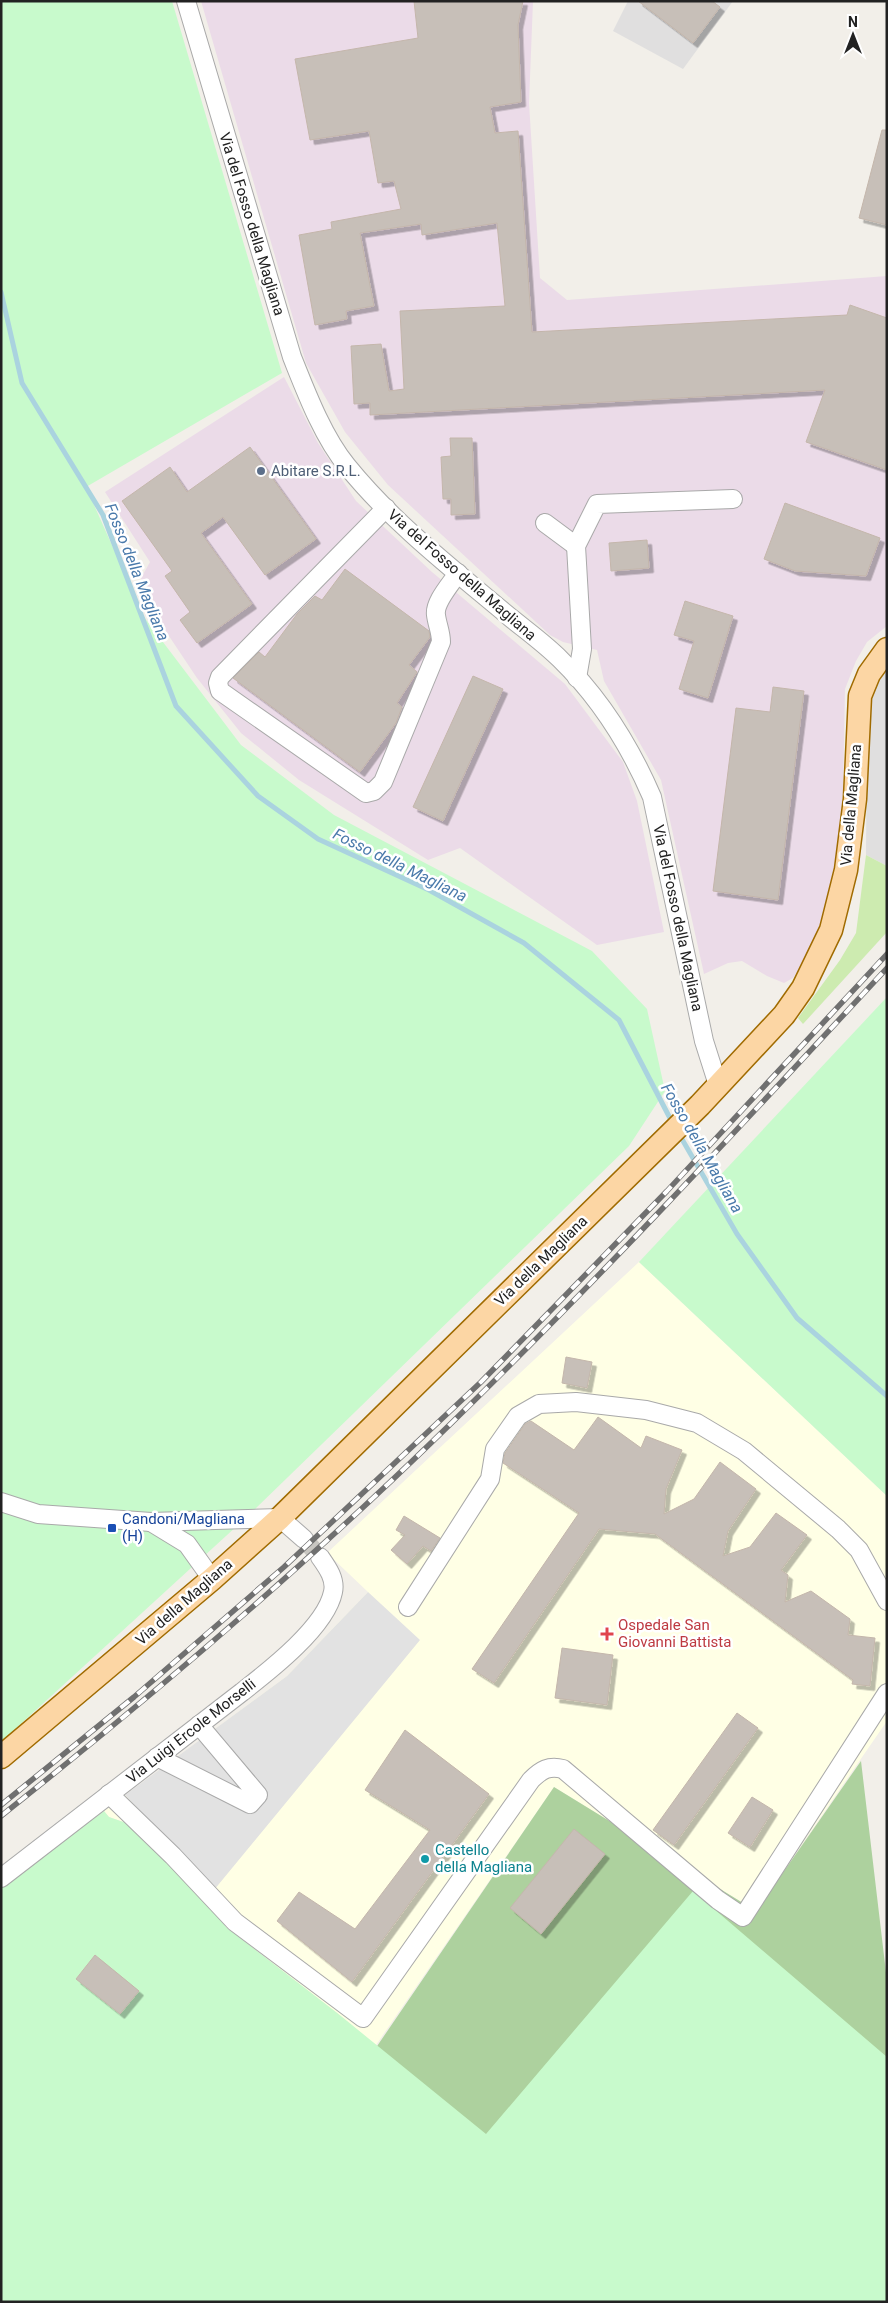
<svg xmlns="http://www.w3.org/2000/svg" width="888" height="2303" font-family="Roboto,sans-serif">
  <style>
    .residential { fill: #e0dfdf }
    .industrial { fill: #ebdbe8 }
    .education { fill: #ffffe5 }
    .grass { fill: #cdebb0 }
    .forest { fill: #add19e }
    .park { fill: #c8facc }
    .parking { fill: #e2e2e2 }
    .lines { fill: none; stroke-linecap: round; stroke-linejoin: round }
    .stream { stroke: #aad3df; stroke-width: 5 }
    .building { fill: #c7bfb8; stroke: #c4b6ab; filter: url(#shadow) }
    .minor-tunnel { stroke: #c8c6c1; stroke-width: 18; stroke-dasharray: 18 9; stroke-linecap: butt }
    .minor-casing { stroke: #a9a9a9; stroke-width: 20 }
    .major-casing { stroke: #a06b00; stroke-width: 25 }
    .minor { stroke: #fff; stroke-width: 18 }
    .major { stroke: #fcd6a4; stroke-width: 22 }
    .rail-casing { stroke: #707070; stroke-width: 5.5 }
    .rail { stroke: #fff; stroke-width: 4; stroke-dasharray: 11; stroke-linecap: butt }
    .service-dot { fill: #5c6f8a; stroke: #fff; stroke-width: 2 }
    .transit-dot { fill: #1a4fb4; stroke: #fff; stroke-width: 2 }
    .health-dot { fill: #e0444e; stroke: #fff; stroke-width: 2 }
    .culture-dot { fill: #0f9aa8; stroke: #fff; stroke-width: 2 }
    .labels { text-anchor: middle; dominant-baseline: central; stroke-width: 5; stroke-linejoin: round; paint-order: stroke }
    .street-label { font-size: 15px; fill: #222; stroke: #fff }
    .service-label { font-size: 15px; fill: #4e5e75; stroke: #fff; text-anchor: start }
    .transit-label { font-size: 15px; fill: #164399; stroke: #fff; text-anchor: start }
    .health-label { font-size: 15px; fill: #be3a42; stroke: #fff; text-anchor: start }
    .culture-label { font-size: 15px; fill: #0d838f; stroke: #fff; text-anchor: start }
    .water-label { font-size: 16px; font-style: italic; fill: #4a7aab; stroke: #fff }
  </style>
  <defs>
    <filter id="shadow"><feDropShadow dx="4.5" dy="4.5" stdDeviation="0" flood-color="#0004"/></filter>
  </defs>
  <rect width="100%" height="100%" fill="#f2efe9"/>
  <g class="residential">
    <polygon points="628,1 733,1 683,69 613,31"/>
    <polygon points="887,666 887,866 866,855 867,713 875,682"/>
  </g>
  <g class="industrial">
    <polygon points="201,1 533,1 529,103 540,278 567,300 887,276 887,626 867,642 856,661 845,689 843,793 831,901 806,959 793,978 784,983 767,976 742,961 728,963 704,974 661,780 604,681 597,650 563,642 550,635 388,485 345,432 306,363"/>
    <polygon points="284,377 318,443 356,501 432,572 565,684 623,762 637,801 664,932 597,945 460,848 428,860 299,780 241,733 197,678 153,612 141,578 150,562 105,492"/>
  </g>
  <polygon class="education" points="639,1262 887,1496 887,1721 756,1911 554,1787 376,2045 226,1927 212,1904 132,1825 109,1817 104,1811 287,1676 368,1592 327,1553"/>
  <polygon class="grass" points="866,855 887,866 887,932 803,1024 798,1018 840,960 856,933"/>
  <polygon class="forest" points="861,1761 887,1981 887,2147 861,2253 426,2128 371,2055 554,1787 756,1911"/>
  <g class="park">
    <polygon points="1,1 172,1 282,373 86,487 144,617 241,745 334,815 592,951 647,1009 665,1091 629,1146 250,1514 1,1742"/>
    <polygon points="887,997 887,1496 639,1262"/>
    <polygon points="104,1811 109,1817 132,1825 212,1904 226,1927 336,2012 486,2134 693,1891 887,2057 887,2302 1,2302 1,1887"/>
  </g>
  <polygon class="parking" points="368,1592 420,1640 214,1890 125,1795 287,1676"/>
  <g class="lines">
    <g class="stream">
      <polyline points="1,292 22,383 103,515 176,706 258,796 318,839 429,890 524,943 619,1020 673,1124"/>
      <polyline points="679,1134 737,1234 797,1318 887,1396"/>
    </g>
  </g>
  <g class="building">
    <polygon points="414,1 523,1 518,25 521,102 490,107 495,133 518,131 532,332 847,315 850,305 887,318 887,470 806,442 825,390 370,415 370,403 354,404 351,346 381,344 389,391 404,389 400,311 505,306 497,223 422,235 421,224 360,233 374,306 346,311 347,319 315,325 299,235 332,229 331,222 401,209 394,181 378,183 369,131 310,140 295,59 418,38"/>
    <polygon points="638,1 712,1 720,7 693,43"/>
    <polygon points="882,130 887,130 887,225 859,218"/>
    <polygon points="450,438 472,438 475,514 451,515 451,499 443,499 441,457 451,456"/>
    <polygon points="250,447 316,539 265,575 223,517 201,533 252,604 197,643 180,620 190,612 165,576 172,571 122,501 170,467 187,492"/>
    <polygon points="785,503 880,538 866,576 795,571 764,559"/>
    <polygon points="647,540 649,568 611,571 609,543"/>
    <polygon points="345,569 429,631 430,637 409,665 417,672 397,703 402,707 396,723 360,772 233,678 259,652 265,657 297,614 315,596 322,600"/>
    <polygon points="685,601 733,616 708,698 679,689 694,641 674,635"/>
    <polygon points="473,676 503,689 443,821 413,807"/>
    <polygon points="773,687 804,691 778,900 713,891 736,708 770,712"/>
    <polygon points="566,1357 592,1362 587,1388 562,1383"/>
    <polygon points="598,1417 641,1448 646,1436 682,1450 666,1489 664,1514 694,1499 720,1462 756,1489 728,1531 723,1556 750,1547 776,1513 807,1535 781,1570 788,1575 785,1602 811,1591 850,1619 848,1635 875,1638 870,1686 852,1684 853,1680 655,1534 599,1529 494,1683 472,1669 579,1513 503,1463 505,1453 525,1424 531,1421 574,1450"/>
    <polygon points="404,1516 440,1538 431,1551 423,1546 407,1564 391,1550 405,1535 396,1530"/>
    <polygon points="562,1648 613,1655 607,1705 555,1698"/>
    <polygon points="737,1713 758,1728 674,1845 653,1830"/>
    <polygon points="405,1730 489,1794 352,1982 277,1921 299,1892 355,1929 430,1830 365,1790"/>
    <polygon points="752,1797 773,1810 750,1847 728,1833"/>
    <polygon points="574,1829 605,1854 541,1934 510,1908"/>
    <polygon points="95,1955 139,1991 120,2014 76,1979"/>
  </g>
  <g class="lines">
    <polyline class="minor-tunnel" points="304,1539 320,1557"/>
    <g class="minor-casing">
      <g id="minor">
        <path d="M186 1 292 357C306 392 323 437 347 466 394 524 454 570 511 618 527 631 545 644 560 659 601 699 630 746 652 797L704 1041 718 1085"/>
        <path d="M386 508 220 677 218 683 220 691 366 793 374 791 383 782 441 642C441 632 437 624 436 615 434 602 451 584 458 573"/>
        <polyline points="545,523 576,546"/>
        <polyline points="577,678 582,649 576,546 597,504 733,499"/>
        <polyline points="1,1502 38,1514 151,1522 280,1518 304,1539"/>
        <polyline points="151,1522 187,1544 212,1579"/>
        <polyline points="408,1607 490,1479 495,1449 518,1416 539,1404 576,1402 646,1410 697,1423 744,1451 838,1529 859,1550 887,1601"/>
        <polyline points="157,1757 250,1804 258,1795 199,1725"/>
        <path d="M109 1794 173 1856 235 1922 363 2018 531 1780C541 1770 549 1765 563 1769L718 1900 743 1917 887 1693"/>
        <path d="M1 1878 242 1692C269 1671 326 1627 333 1592 336 1579 327 1567 320 1557"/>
      </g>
    </g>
    <g class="major-casing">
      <polyline id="major" points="1,1757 212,1579 280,1518 700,1105 784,1015 803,988 831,930 846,870 855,799 860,696 869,674 887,649"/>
    </g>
    <use href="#minor" class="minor"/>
    <use href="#major" class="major"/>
    <g class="rail-casing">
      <g id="rail">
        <polyline points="1,1805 134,1697 284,1567 481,1382 667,1191 887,954"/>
        <path d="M1 1816C151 1697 297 1573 434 1440 591 1288 739 1128 887 968"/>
      </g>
    </g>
    <use href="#rail" class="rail"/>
  </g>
  <circle class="service-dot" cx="261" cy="471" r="5"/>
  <rect class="transit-dot" x="107" y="1523" width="10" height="10" rx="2.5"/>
  <path class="health-dot" d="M604.5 1626.5h5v5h5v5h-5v5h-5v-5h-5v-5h5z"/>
  <circle class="culture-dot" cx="425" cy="1859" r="5"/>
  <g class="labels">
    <g class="street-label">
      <text transform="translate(252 224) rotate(73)">Via del Fosso della Magliana</text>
      <text transform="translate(462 575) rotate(41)">Via del Fosso della Magliana</text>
      <text transform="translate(851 805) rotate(-85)">Via della Magliana</text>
      <text transform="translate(678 918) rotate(78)">Via del Fosso della Magliana</text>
      <text transform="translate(541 1261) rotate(-44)">Via della Magliana</text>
      <text transform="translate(184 1602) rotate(-41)">Via della Magliana</text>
      <text transform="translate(191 1731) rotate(-38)">Via Luigi Ercole Morselli</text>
    </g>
    <g class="service-label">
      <text x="271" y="471">Abitare S.R.L.</text>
    </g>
    <g class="transit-label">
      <text x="122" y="1519">Candoni/Magliana<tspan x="122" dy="17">(H)</tspan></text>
    </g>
    <g class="health-label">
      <text x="618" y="1625">Ospedale San<tspan x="618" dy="17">Giovanni Battista</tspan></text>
    </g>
    <g class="culture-label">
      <text x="435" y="1850">Castello<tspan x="435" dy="17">della Magliana</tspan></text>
    </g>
    <g class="water-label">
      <text transform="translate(137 572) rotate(68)">Fosso della Magliana</text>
      <text transform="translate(400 865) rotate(26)">Fosso della Magliana</text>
      <text transform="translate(702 1148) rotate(60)">Fosso della Magliana</text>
    </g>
  </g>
  <rect width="888" height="2303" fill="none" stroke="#222222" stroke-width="5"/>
  <g transform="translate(853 35)" stroke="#ffffff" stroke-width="4" paint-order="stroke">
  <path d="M0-4L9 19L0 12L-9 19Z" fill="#222222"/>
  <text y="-8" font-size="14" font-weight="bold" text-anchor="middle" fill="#222222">N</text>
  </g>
</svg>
